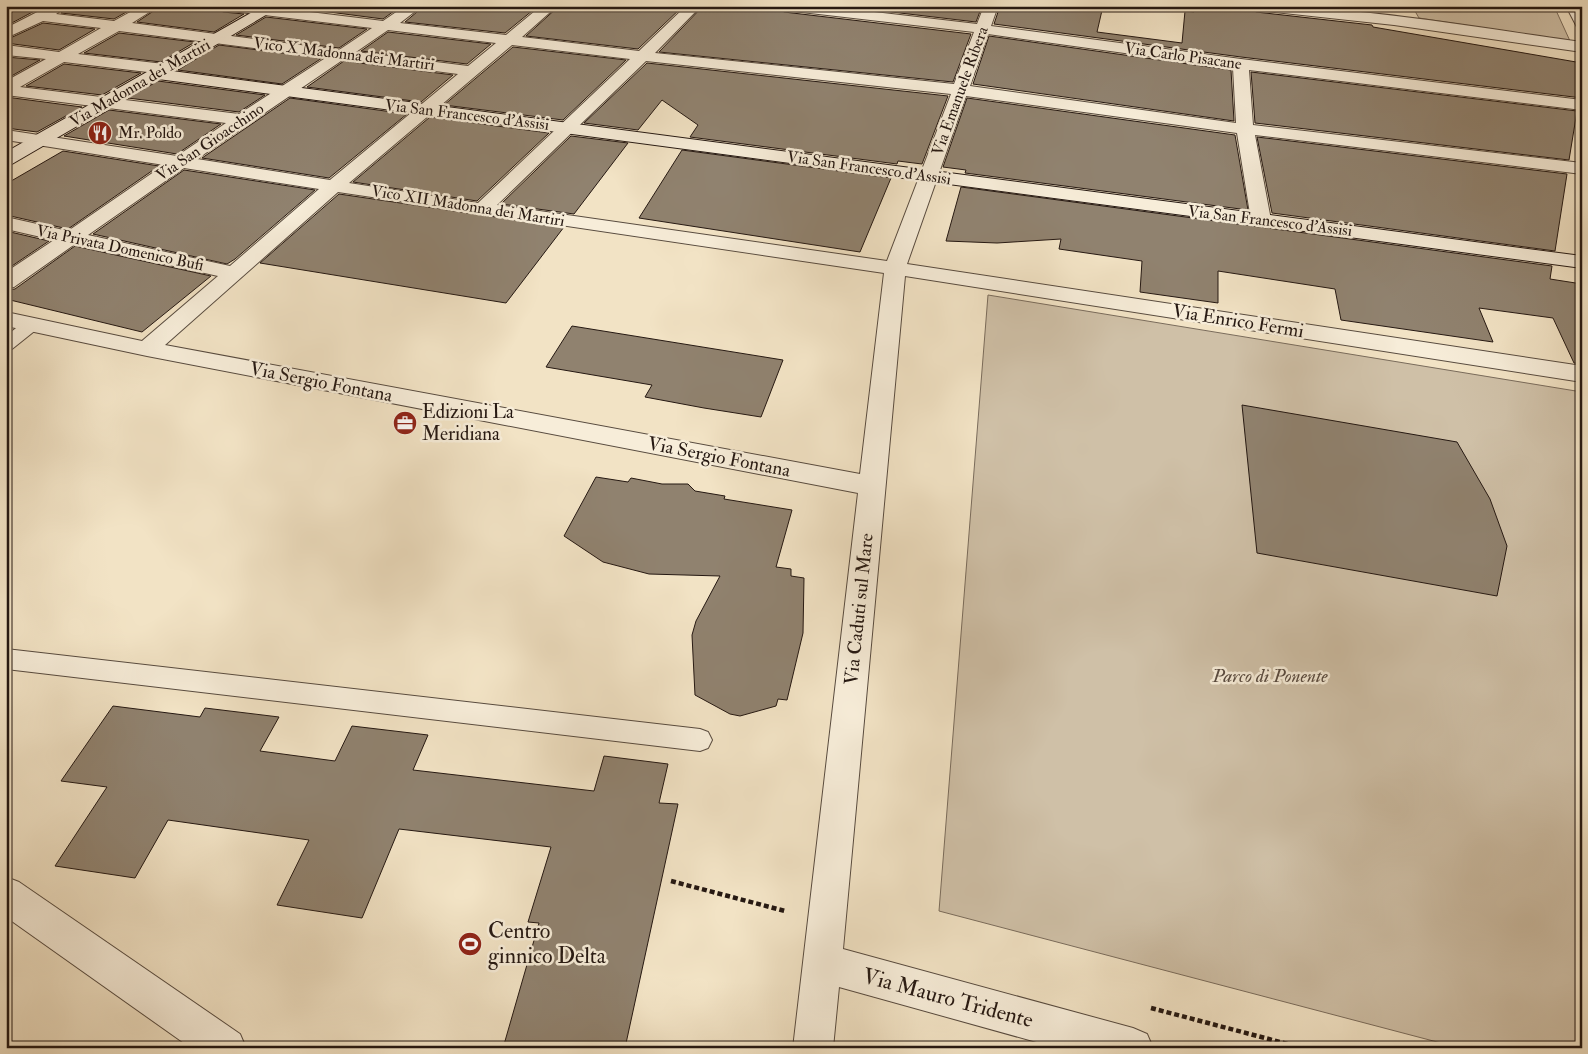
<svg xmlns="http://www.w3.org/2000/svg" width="1588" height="1054" font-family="'IM FELL Double Pica',serif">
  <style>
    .green { fill: #cfc0a7; stroke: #7a6c5c }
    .building { fill: #90826f; stroke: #251812 }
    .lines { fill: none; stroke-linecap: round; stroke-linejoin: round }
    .lane-casing { stroke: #584b3f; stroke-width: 2 }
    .street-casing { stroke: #584b3f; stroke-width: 2 }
    .secondary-casing { stroke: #251812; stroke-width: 2 }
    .path { stroke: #251812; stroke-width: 4.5; stroke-dasharray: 5 3; stroke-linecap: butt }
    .lane { fill: #f7edd9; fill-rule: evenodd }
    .street { fill: #f7edd9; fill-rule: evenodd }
    .secondary { fill: #f7edd9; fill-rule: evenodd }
    .labels { text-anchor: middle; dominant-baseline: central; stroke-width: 5; stroke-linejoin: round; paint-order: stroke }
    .far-street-label { font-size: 16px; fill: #251812; stroke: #f7edd9 }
    .far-poi-label { font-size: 16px; fill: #251812; stroke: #f7edd9; text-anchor: start }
    .street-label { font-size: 19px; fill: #251812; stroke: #f7edd9 }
    .poi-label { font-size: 19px; fill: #251812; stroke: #f7edd9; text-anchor: start }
    .park-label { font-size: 19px; font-style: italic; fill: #584a3f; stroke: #f7edd9 }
    .near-poi-label { font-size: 22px; fill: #251812; stroke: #f7edd9; text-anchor: start }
    .near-street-label { font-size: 22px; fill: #251812; stroke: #f7edd9 }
  </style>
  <rect width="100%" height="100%" fill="#f2e3c5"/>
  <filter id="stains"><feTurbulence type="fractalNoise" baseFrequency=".004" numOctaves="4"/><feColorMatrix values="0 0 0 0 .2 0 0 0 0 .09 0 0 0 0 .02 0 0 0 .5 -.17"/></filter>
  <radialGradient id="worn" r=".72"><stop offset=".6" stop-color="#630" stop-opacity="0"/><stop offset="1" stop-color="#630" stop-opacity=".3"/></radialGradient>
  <g class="green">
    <polygon points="1412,6 1554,6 1570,41 1419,18"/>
    <polygon points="988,295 1582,392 1582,1048 1460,1048 939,911"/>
  </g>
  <g class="building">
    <polygon points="23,6 44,6 6,26 6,14"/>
    <polygon points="65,6 137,6 114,19 61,13 65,10"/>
    <polygon points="161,6 214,6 223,12 244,14 214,32 137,22"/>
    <polygon points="283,6 401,6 383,19"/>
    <polygon points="424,6 538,6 505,33 405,22"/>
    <polygon points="559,6 683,6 638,49 526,36"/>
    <polygon points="703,6 775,6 784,12 971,34 953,82 659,52"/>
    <polygon points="841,6 982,6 976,22"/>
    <polygon points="1000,6 1103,6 1097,32 1182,43 1185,11 1194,12 1195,6 1247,6 1256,12 1372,25 1373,27 1582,63 1582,98 1241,57 994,24"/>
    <polygon points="1310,6 1369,6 1370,11 1333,8"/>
    <polygon points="266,17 367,29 339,48 236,35"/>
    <polygon points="43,23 95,29 59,50 6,43 6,40"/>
    <polygon points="388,32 491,44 467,64 361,51"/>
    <polygon points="119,33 195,42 161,62 84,53"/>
    <polygon points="989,36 1231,70 1234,121 973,84"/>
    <polygon points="219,45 322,58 282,84 178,70"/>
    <polygon points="513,47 626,60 563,120 444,105"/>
    <polygon points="6,57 40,60 6,79"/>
    <polygon points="344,61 453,75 421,102 307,87"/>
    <polygon points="647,63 948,96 922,164 898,161 897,164 690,137 698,125 662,100 638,130 584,123"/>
    <polygon points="64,64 141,73 102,95 26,86"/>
    <polygon points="1251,72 1577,111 1569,160 1255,123"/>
    <polygon points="158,81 265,95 239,112 128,98"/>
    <polygon points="6,97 82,107 37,132 6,128"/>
    <polygon points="290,98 407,114 329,178 202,158"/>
    <polygon points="967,98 1235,135 1248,210 965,173 966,170 943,167"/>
    <polygon points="109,110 221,124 177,154 64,136"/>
    <polygon points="430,117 549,133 477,201 353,182"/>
    <polygon points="571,136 628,143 574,214 501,204"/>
    <polygon points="1257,137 1567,174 1555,251 1272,213"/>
    <polygon points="682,150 891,178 860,252 639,218"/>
    <polygon points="63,151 159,166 68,229 6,215 6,184"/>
    <polygon points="184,170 315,190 235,259 227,264 93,234"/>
    <polygon points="961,187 1552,266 1550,279 1582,284 1582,364 1574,363 1553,318 1479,308 1493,342 1341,320 1335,289 1218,271 1218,303 1140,292 1142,261 1059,249 1061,239 997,243 946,241"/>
    <polygon points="339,194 564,227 506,303 260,263"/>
    <polygon points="6,231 49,241 6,270"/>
    <polygon points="75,246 211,276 142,332 6,299 6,290 15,289"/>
    <polygon points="572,326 783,360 761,417 704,408 645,397 652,385 546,367"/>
    <polygon points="1242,405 1457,442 1490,499 1507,546 1497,596 1257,553"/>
    <polygon points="596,477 628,482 631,478 662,484 688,484 695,491 725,496 724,499 792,510 776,567 791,569 791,576 804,578 803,633 787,700 778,699 776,706 740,716 730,714 695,695 692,635 696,621 720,576 649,574 603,562 564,536"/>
    <polygon points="113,706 200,717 205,708 279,717 260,751 335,761 352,726 428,735 413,770 594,791 604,756 668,764 659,803 678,804 625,1048 503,1048 539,923 528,922 551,847 399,829 362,918 277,905 309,840 168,820 135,878 55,866 107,787 61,781"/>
  </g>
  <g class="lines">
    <g class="lane-casing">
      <g id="lane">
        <polygon points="31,320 37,321 39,325 37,329 12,349 6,350 6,336 25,321"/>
        <polygon points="6,649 700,729 708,732 712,740 708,748 700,751 6,669"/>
      </g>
    </g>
    <g class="street-casing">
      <g id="street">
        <path d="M49 6H63L64 8 56 14 114 21 141 6H159L132 23 339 50 372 28 223 10 216 6H261L383 21 405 6H422L400 23 506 35 541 6H557L522 37 639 51 686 6H701L655 53 954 84 974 32 784 10 777 6H823L977 24 984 6H998L991 26 1241 59 1582 100V110L1249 70 1253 125 1582 163V174L1255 135 1271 220 1268 224 1261 226 1254 224 1251 220 1237 133 966 96 907 264 1582 366V382L905 276 843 949 1133 1028 1147 1034 1153 1048H1058L839 987 833 1048H793L858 493 147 356 6 326V312L142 341 218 276 75 244 14 287 6 288V272L54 240 6 229V217L68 231 164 165 6 140V130L177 156 226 123 6 95V81L46 59 6 55V45L59 52 101 28 43 21 6 38V28ZM388 30 496 43 468 66 356 52ZM119 31 327 57 239 114 20 87 64 62 164 74 170 72 172 69 170 66 164 64 78 54ZM988 34 1233 68 1236 123 970 86ZM512 45 630 59 478 203 349 183ZM344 59 458 74 330 180 197 159ZM646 61 951 94 887 261 497 205ZM184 168 319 189 230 266 88 235ZM338 192 884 273 860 474 165 345Z"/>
        <path d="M1249 6C1360 6 1472 27 1582 42V52L1394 25 1256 10Z"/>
        <polygon points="1566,6 1580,6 1582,28 1577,27"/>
        <polygon points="6,877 19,882 240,1034 246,1048 191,1048 6,917"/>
      </g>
    </g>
    <g class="secondary-casing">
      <polygon id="secondary" points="263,6 281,6 172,71 1582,256 1582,268 158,79 12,164 6,165 6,152"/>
    </g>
    <g class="path">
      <polyline points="671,881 785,911"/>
      <polyline points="1151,1008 1303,1048"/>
    </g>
    <use href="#lane" class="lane"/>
    <use href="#street" class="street"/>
    <use href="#secondary" class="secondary"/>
  </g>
  <defs>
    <g id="restaurant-disc" transform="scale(1.25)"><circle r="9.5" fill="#8f2418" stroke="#f7edd9"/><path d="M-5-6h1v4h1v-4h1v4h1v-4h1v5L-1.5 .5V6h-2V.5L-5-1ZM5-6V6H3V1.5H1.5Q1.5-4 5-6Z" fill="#fff"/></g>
    <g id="office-disc" transform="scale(1.25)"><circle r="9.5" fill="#8f2418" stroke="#f7edd9"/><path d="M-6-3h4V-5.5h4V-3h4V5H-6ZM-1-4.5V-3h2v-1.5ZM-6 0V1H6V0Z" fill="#fff"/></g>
    <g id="stadium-disc" transform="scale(1.25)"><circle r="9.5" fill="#8f2418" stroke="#f7edd9"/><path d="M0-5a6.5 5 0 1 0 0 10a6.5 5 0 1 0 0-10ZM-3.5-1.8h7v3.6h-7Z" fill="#fff"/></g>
  </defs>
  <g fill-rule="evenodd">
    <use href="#restaurant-disc" x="100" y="133"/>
    <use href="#office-disc" x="405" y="423"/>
    <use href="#stadium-disc" x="470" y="944"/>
  </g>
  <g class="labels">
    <g class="far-street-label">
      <text transform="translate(344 54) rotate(7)">Vico X Madonna dei Martiri</text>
      <text transform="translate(1183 56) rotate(8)">Via Carlo Pisacane</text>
      <text transform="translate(140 83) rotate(-30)">Via Madonna dei Martiri</text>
      <text transform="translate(960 91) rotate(-70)">Via Emanuele Ribera</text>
      <text transform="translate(467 115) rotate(7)">Via San Francesco d'Assisi</text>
      <text transform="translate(210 142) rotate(-34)">Via San Gioacchino</text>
      <text transform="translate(869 168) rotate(8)">Via San Francesco d'Assisi</text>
      <text transform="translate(468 206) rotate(9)">Vico XII Madonna dei Martiri</text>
      <text transform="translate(1270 221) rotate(7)">Via San Francesco d'Assisi</text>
      <text transform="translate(120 248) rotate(12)">Via Privata Domenico Bufi</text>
    </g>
    <g class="far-poi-label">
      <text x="118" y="133">Mr. Poldo</text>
    </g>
    <g class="street-label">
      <text transform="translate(1238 321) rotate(9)">Via Enrico Fermi</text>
      <text transform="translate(321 382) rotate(11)">Via Sergio Fontana</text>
      <text transform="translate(719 457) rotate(11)">Via Sergio Fontana</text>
      <text transform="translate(859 609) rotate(-84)">Via Caduti sul Mare</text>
    </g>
    <g class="poi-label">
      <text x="422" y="412">Edizioni La<tspan x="422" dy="22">Meridiana</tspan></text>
    </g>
    <g class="park-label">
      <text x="1270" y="676">Parco di Ponente</text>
    </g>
    <g class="near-poi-label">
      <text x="488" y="931">Centro<tspan x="488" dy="25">ginnico Delta</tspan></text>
    </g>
    <g class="near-street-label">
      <text transform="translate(948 998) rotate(15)">Via Mauro Tridente</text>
    </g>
  </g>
  <rect width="1588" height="1054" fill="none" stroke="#f2e3c5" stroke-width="25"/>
  <rect x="8" y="8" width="1573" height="1039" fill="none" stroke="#251812" stroke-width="2.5"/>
  <rect x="12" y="12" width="1563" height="1029" fill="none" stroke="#251812"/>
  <rect width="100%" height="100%" filter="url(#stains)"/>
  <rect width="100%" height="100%" fill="url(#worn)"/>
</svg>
